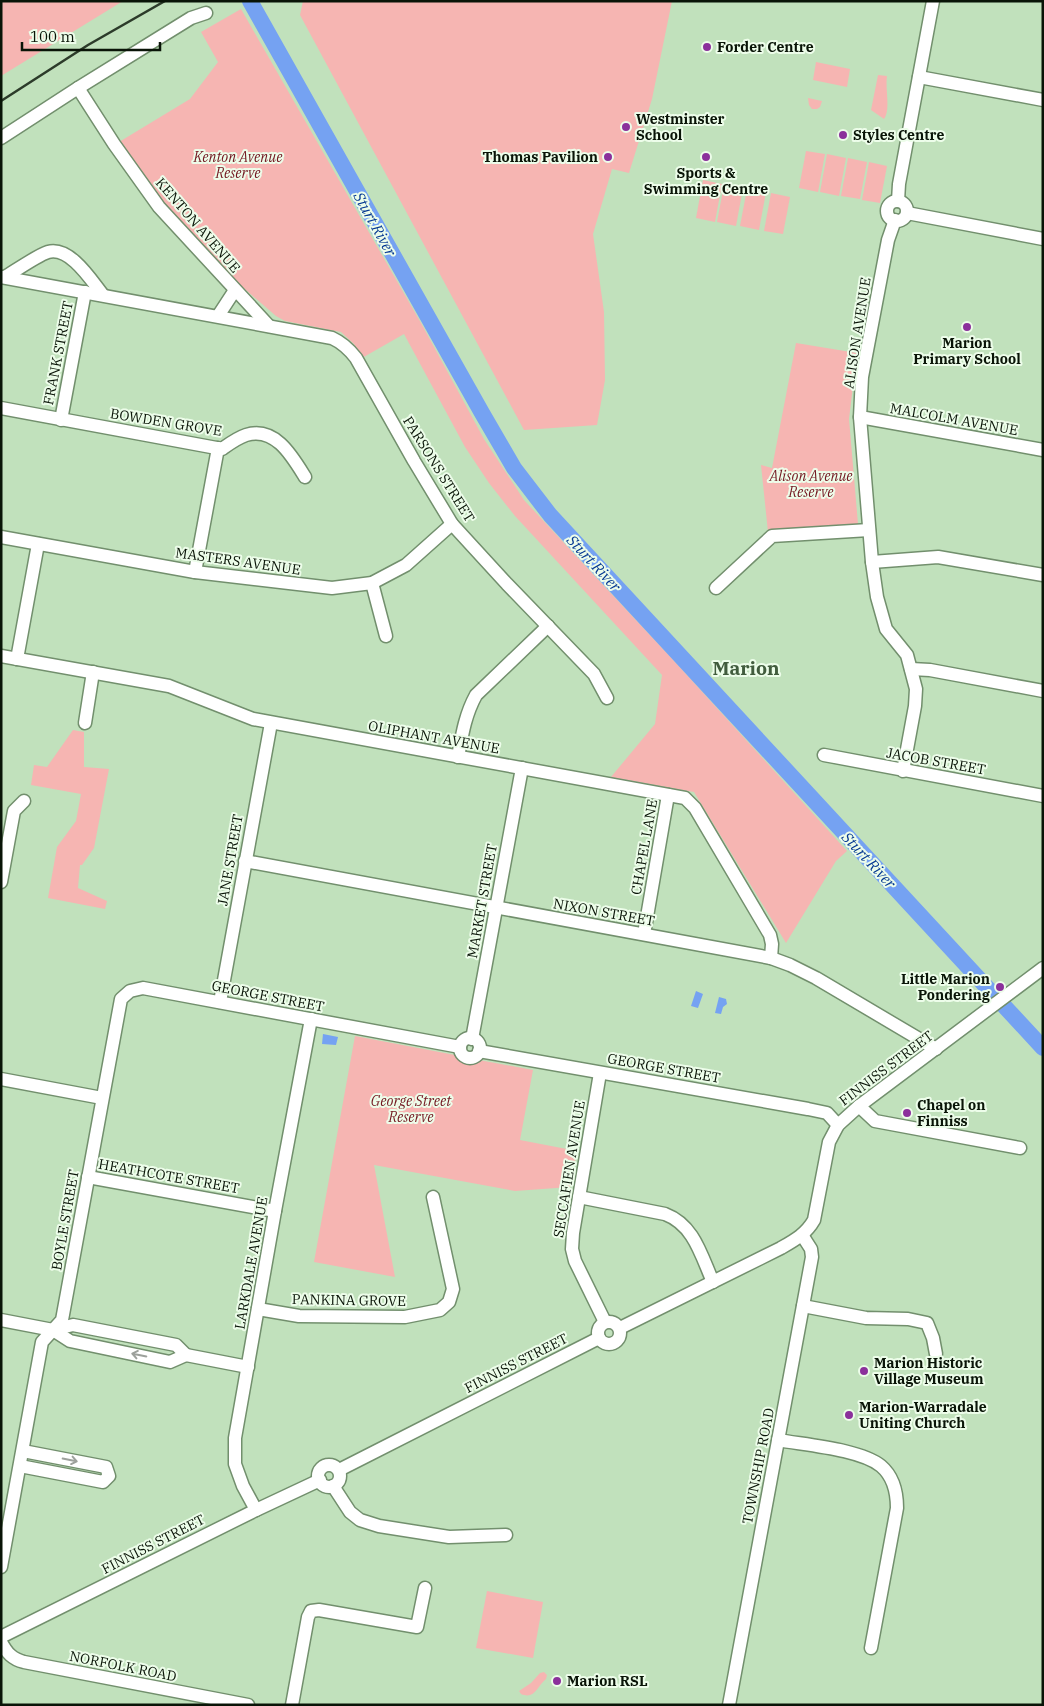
<svg xmlns="http://www.w3.org/2000/svg" width="1044" height="1706" font-family="'IBM Plex Serif',serif">
  <style>
    .green { fill: #f6b5b2 }
    .water { fill: #75a2f2 }
    .lines { fill: none; stroke-linecap: round; stroke-linejoin: round }
    .river { stroke: #75a2f2; stroke-width: 16 }
    .minor-casing { stroke: #728f6d; stroke-width: 15 }
    .minor { stroke: #fff; stroke-width: 12 }
    .rail { stroke: #2c3b2a; stroke-width: 2.5 }
    .oneway { stroke: #9da19c }
    .poi-dot { fill: #8b309b; stroke: #edfdea; stroke-width: 2 }
    .labels { text-anchor: middle; dominant-baseline: central; stroke-width: 4; stroke-linejoin: round; paint-order: stroke }
    .poi-label { font-size: 14px; font-weight: bold; fill: #091407; stroke: #edfdea; text-anchor: start }
    .park-label { font-size: 14px; font-style: italic; fill: #731720; stroke: #edfdea }
    .street-label { font-size: 14px; fill: #091407; stroke: #edfdea }
    .water-label { font-size: 15px; font-style: italic; fill: #043892; stroke: #edfdea }
    .district-label { font-size: 19px; font-weight: bold; fill: #415c3d; stroke: #edfdea }
  </style>
  <rect width="100%" height="100%" fill="#c1e1bc"/>
  <g class="green">
    <polygon points="1,1 123,1 1,76"/>
    <polygon points="303,1 672,1 652,99 629,173 612,169 593,234 604,312 605,380 597,425 524,430 300,15"/>
    <polygon points="241,9 421,323 484,439 524,500 675,662 847,851 836,861 786,943 694,792 611,777 655,724 662,675 515,516 489,483 465,447 404,334 362,358 354,344 341,332 285,321 276,316 239,284 164,204 119,142 190,99 218,62 201,32"/>
    <polygon points="816,62 850,69 847,87 813,80"/>
    <path d="M878 75 887 76C885 89 891 110 884 119L871 110Z"/>
    <polygon points="808,98 822,101 820,107 817,109 812,109 809,105"/>
    <polygon points="806,151 825,154 818,192 799,188"/>
    <polygon points="827,154 846,158 839,196 820,192"/>
    <polygon points="848,158 867,162 860,199 841,196"/>
    <polygon points="869,162 887,166 880,203 862,200"/>
    <polygon points="703,180 722,184 715,222 696,218"/>
    <polygon points="724,185 743,188 736,226 717,222"/>
    <polygon points="747,189 766,192 759,230 740,226"/>
    <polygon points="771,193 790,197 783,234 764,231"/>
    <polygon points="796,343 857,353 849,419 858,524 768,532 761,465 772,468"/>
    <polygon points="73,730 84,732 84,767 109,769 94,848 82,865 80,865 78,888 107,901 105,909 48,898 57,847 76,821 81,794 31,785 34,765 47,767"/>
    <path d="M355 1036 455 1055C460 1062 471 1063 479 1060L533 1070 520 1140 577 1151 570 1187 515 1191 374 1165 395 1277 314 1262Z"/>
    <polygon points="487,1591 543,1602 533,1658 476,1648"/>
    <path d="M544 1672 547 1675 546 1679C537 1686 535 1700 521 1694L519 1691 531 1683 540 1673Z"/>
  </g>
  <g class="water">
    <polygon points="696,991 703,994 698,1008 691,1006"/>
    <polygon points="719,997 726,999 727,1004 723,1007 721,1014 715,1013"/>
    <polygon points="323,1034 338,1037 336,1045 322,1044"/>
  </g>
  <g class="lines">
    <polyline class="river" points="250,1 482,413 514,468 550,515 1043,1048"/>
    <g class="minor-casing">
      <g id="minor">
        <polyline points="919,77 1043,100"/>
        <polyline points="78,88 114,144 159,207 269,326"/>
        <polyline points="1,138 78,88 191,18 206,13"/>
        <polyline points="898,201 899,184 933,1"/>
        <circle cx="897" cy="211" r="10"/>
        <polyline points="907,213 1043,239"/>
        <polyline points="895,220 888,240 862,377 860,417 872,562 877,597 886,629 907,655 916,689 915,706 903,771"/>
        <path d="M1 277 332 338C343 343 349 349 356 358L414 461 452 524 507 584 594 674 607 698"/>
        <path d="M5 277C15 271 38 255 48 252 70 246 91 280 103 295"/>
        <polyline points="218,316 235,290"/>
        <path d="M1 408 222 449C229 444 237 438 246 435 275 426 292 456 305 477"/>
        <polyline points="860,417 1043,450"/>
        <polyline points="61,420 85,292"/>
        <polyline points="1,537 195,572 332,588 372,583 406,565 452,524"/>
        <polyline points="872,562 938,557 1043,575"/>
        <polyline points="195,572 218,448"/>
        <polyline points="372,583 386,636"/>
        <polyline points="716,588 772,536 869,530"/>
        <polyline points="1,656 169,686 253,719 685,798 695,808 770,935 772,944 771,958"/>
        <polyline points="17,659 38,544"/>
        <polyline points="911,669 930,670 1043,691"/>
        <polyline points="85,723 93,672"/>
        <polyline points="824,755 1043,796"/>
        <path d="M458 757C462 735 465 715 476 695L548 626"/>
        <polyline points="245,861 771,958 790,965 816,978 936,1049"/>
        <polyline points="1,882 14,811 24,801"/>
        <polyline points="644,934 668,795"/>
        <polyline points="220,1002 271,723"/>
        <circle cx="470" cy="1048" r="10"/>
        <polyline points="472,1039 522,768"/>
        <polyline points="479,1051 808,1109 827,1113 838,1125"/>
        <polyline points="600,1073 573,1233 572,1249 575,1261 605,1322"/>
        <polyline points="1,1079 102,1098"/>
        <polyline points="859,1106 875,1121 1020,1148"/>
        <polyline points="88,1177 275,1211"/>
        <path d="M579 1197 665 1214C694 1225 701 1255 713 1282"/>
        <polyline points="803,1306 866,1318 908,1319 927,1323 933,1338 936,1354"/>
        <polyline points="258,1309 299,1316 405,1317 440,1310 449,1302 453,1289 433,1197"/>
        <polyline points="1,1320 53,1330 70,1341 170,1362 186,1355 248,1367"/>
        <circle cx="609" cy="1333" r="11"/>
        <path d="M620 1328 781 1248C795 1240 806 1234 814 1220L829 1142 838 1125 859 1106 1043 968"/>
        <polyline points="53,1330 73,1325 176,1345 186,1355"/>
        <path d="M778 1440C805 1445 860 1449 881 1466 894 1477 897 1492 897 1508L871 1648"/>
        <circle cx="329" cy="1476" r="11"/>
        <polyline points="20,1466 103,1482 109,1476 106,1467 23,1451"/>
        <polyline points="339,1470 599,1338"/>
        <polyline points="333,1486 350,1512 360,1520 379,1526 449,1537 506,1535"/>
        <polyline points="256,1510 243,1486 235,1464 235,1438 275,1211 311,1019"/>
        <polyline points="1,1567 42,1342 62,1320 121,999 130,991 143,988 460,1047"/>
        <polyline points="1,1637 256,1510 320,1480"/>
        <path d="M1 1642C7 1653 12 1659 24 1662L248 1705"/>
        <polyline points="292,1705 308,1617 311,1611 319,1610 417,1627 425,1588"/>
        <polyline points="729,1705 812,1257 811,1249 802,1235"/>
      </g>
    </g>
    <use href="#minor" class="minor"/>
    <polyline class="rail" points="1,101 88,45 165,1"/>
  </g>
  <defs><path id="oneway-shaft" d="M-6 0H5M1.5-3L5.5 0L1.5 3" fill="none" stroke-width="1.6" stroke-linecap="round" stroke-linejoin="round" transform="scale(1.25)"/></defs>
  <g class="oneway">
    <use href="#oneway-shaft" transform="translate(139 1355) rotate(-169)"/>
    <use href="#oneway-shaft" transform="translate(70 1460) rotate(11)"/>
  </g>
  <g class="poi-dot">
    <circle cx="707" cy="47" r="5"/>
    <circle cx="626" cy="127" r="5"/>
    <circle cx="843" cy="135" r="5"/>
    <circle cx="608" cy="157" r="5"/>
    <circle cx="706" cy="157" r="5"/>
    <circle cx="967" cy="327" r="5"/>
    <circle cx="1000" cy="987" r="5"/>
    <circle cx="907" cy="1113" r="5"/>
    <circle cx="864" cy="1371" r="5"/>
    <circle cx="849" cy="1415" r="5"/>
    <circle cx="557" cy="1681" r="5"/>
  </g>
  <g class="labels">
    <g class="poi-label">
      <text x="717" y="47">Forder Centre</text>
      <text x="636" y="119">Westminster<tspan x="636" dy="16">School</tspan></text>
      <text x="853" y="135">Styles Centre</text>
      <text x="598" y="157" text-anchor="end">Thomas Pavilion</text>
      <text x="706" y="173" text-anchor="middle">Sports &amp;<tspan x="706" dy="16">Swimming Centre</tspan></text>
      <text x="967" y="343" text-anchor="middle">Marion<tspan x="967" dy="16">Primary School</tspan></text>
      <text x="990" y="979" text-anchor="end">Little Marion<tspan x="990" dy="16">Pondering</tspan></text>
      <text x="917" y="1105">Chapel on<tspan x="917" dy="16">Finniss</tspan></text>
      <text x="874" y="1363">Marion Historic<tspan x="874" dy="16">Village Museum</tspan></text>
      <text x="859" y="1407">Marion-Warradale<tspan x="859" dy="16">Uniting Church</tspan></text>
      <text x="567" y="1681">Marion RSL</text>
    </g>
    <g class="park-label">
      <text x="238" y="157">Kenton Avenue<tspan x="238" dy="16">Reserve</tspan></text>
      <text x="811" y="476">Alison Avenue<tspan x="811" dy="16">Reserve</tspan></text>
      <text x="411" y="1101">George Street<tspan x="411" dy="16">Reserve</tspan></text>
    </g>
    <g class="street-label">
      <text transform="translate(198 225) rotate(49)">KENTON AVENUE</text>
      <text transform="translate(857 333) rotate(-81)">ALISON AVENUE</text>
      <text transform="translate(58 353) rotate(-79)">FRANK STREET</text>
      <text transform="translate(954 419) rotate(10)">MALCOLM AVENUE</text>
      <text transform="translate(166 422) rotate(9)">BOWDEN GROVE</text>
      <text transform="translate(439 469) rotate(58)">PARSONS STREET</text>
      <text transform="translate(238 561) rotate(8)">MASTERS AVENUE</text>
      <text transform="translate(434 737) rotate(10)">OLIPHANT AVENUE</text>
      <text transform="translate(936 761) rotate(10)">JACOB STREET</text>
      <text transform="translate(644 847) rotate(-80)">CHAPEL LANE</text>
      <text transform="translate(230 860) rotate(-80)">JANE STREET</text>
      <text transform="translate(482 901) rotate(-80)">MARKET STREET</text>
      <text transform="translate(604 912) rotate(10)">NIXON STREET</text>
      <text transform="translate(268 996) rotate(11)">GEORGE STREET</text>
      <text transform="translate(664 1068) rotate(10)">GEORGE STREET</text>
      <text transform="translate(886 1068) rotate(-37)">FINNISS STREET</text>
      <text transform="translate(569 1169) rotate(-81)">SECCAFIEN AVENUE</text>
      <text transform="translate(169 1176) rotate(10)">HEATHCOTE STREET</text>
      <text transform="translate(65 1220) rotate(-80)">BOYLE STREET</text>
      <text transform="translate(251 1263) rotate(-80)">LARKDALE AVENUE</text>
      <text transform="translate(349 1300) rotate(1)">PANKINA GROVE</text>
      <text transform="translate(516 1363) rotate(-27)">FINNISS STREET</text>
      <text transform="translate(758 1466) rotate(-79)">TOWNSHIP ROAD</text>
      <text transform="translate(153 1544) rotate(-27)">FINNISS STREET</text>
      <text transform="translate(123 1666) rotate(11)">NORFOLK ROAD</text>
    </g>
    <g class="water-label">
      <text transform="translate(375 224) rotate(61)">Sturt River</text>
      <text transform="translate(594 563) rotate(47)">Sturt River</text>
      <text transform="translate(869 860) rotate(47)">Sturt River</text>
    </g>
    <g class="district-label">
      <text x="746" y="668">Marion</text>
    </g>
  </g>
  <rect width="1044" height="1706" fill="none" stroke="#091407" stroke-width="5"/>
  <path d="M22 42v8h138v-8" fill="none" stroke="#091407" stroke-width="2.5"/>
  <text x="30" y="42" font-size="15" fill="#091407" stroke="#edfdea" stroke-width="4" paint-order="stroke">100 m</text>
</svg>
